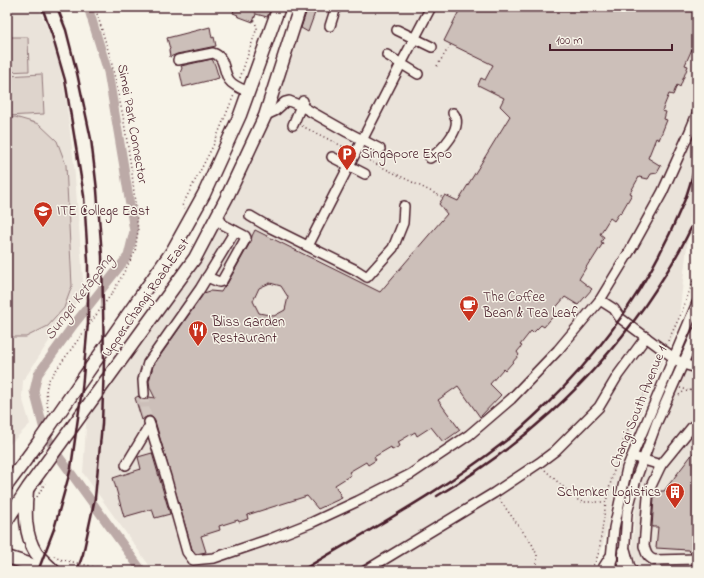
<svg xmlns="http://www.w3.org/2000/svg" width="704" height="578" font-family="'Indie Flower',sans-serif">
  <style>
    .built { fill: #eae3da }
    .green { fill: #ded4cc; stroke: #947a7c }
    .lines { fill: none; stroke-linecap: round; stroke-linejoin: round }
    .canal { stroke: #bcaaa7; stroke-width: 9 }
    .building { fill: #ccbfb9; stroke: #4a1f2b; fill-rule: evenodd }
    .minor-tunnel { stroke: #d4c9c2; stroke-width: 9; stroke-dasharray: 9 4.5; stroke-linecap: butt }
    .minor-casing { stroke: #4a1f2b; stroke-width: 12 }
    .major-casing { stroke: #4a1f2b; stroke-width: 15 }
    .path { stroke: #4a1f2b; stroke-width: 1.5; stroke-dasharray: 1 3; stroke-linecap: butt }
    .minor { stroke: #f7f3e8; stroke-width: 9 }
    .major { stroke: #f7f3e8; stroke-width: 12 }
    .rail { stroke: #4a1f2b; stroke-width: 2.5 }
    .labels { text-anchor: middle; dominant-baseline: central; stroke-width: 3; stroke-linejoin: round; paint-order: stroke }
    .street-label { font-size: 14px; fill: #4a1f2b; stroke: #f7f3e8 }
    .poi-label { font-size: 14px; fill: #4a1f2b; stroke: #f7f3e8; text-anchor: start }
    .water-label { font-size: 15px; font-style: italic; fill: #6c4950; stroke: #f7f3e8 }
  </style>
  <rect width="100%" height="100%" fill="#f7f3e8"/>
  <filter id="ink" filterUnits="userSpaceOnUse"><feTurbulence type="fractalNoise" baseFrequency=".025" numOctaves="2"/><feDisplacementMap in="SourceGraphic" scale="8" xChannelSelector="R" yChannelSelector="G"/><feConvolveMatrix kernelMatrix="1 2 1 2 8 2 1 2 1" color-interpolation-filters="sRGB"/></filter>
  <g filter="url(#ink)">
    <g class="built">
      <polygon points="7,7 38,7 57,50 66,99 74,164 84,292 59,326 23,381 22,397 30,424 7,447"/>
      <polygon points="296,7 697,7 697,158 678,326 623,455 602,549 596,562 581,570 575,571 155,571 151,568 83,473 87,412 191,257 241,160 264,101"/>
      <polygon points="697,341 697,571 641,571 638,568 632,553 635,512 641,480"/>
    </g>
    <g class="green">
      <polygon points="7,37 28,37 29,71 7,72"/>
      <polygon points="42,74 44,114 7,116 7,76"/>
      <polygon points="15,117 39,124 57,141 66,165 72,286 64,308 48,326 26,337 7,337 7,118"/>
    </g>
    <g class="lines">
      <polyline class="canal" points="88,7 108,72 124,167 134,231 128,256 72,327 38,374 34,391 43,426 49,440 57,454 142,571"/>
    </g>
    <g class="building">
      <polygon points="235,7 268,7 266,10 270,11 267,17 256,14 253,22 237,16 238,15 233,13"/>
      <polygon points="308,7 317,7 308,32 301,28"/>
      <path d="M461 7H697V17L695 25 697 26V50L692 49 685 65 688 66 680 87 677 85 673 95 669 94 662 111 666 112 664 119 667 120 659 140 656 138 648 158 661 166 657 173 651 174 648 179 639 177 630 193 632 194 621 213 620 212 614 221 610 218 600 234 604 237 601 242 603 243 591 262 590 261 579 279 592 289 578 305 565 297 553 311 556 313 544 327 541 325 533 333 531 331 520 345 522 346 517 352 519 355 505 371 503 369 490 384 501 395 480 417 458 386 438 400 460 430 443 442 431 427 417 436 415 432 398 442 400 446 392 450 391 447 374 457 376 460 368 465 366 462 349 472 351 475 335 485 342 498 318 509 307 496 247 515 248 519 239 522 238 520 219 526 220 530 201 536 206 552 196 554 192 549 155 421 153 418 150 416H147L142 420 135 398 138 396 141 399 144 400 147 399 149 397 155 398 150 388 149 381 153 366 204 293 210 291 221 292 224 287 227 284 251 241 252 236 255 230 380 292 447 214 439 204 445 195 458 201 510 116 500 106 504 98 478 85 481 78 485 80 493 65 444 41ZM270 283 281 286 288 297 285 310 274 316 259 313 253 301 259 288Z"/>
      <polygon points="210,27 212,38 214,37 216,46 177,54 170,57 169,50 170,49 167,38"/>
      <polygon points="212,59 215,65 219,78 183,87 180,73 182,68 181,66"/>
      <polygon points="697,448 697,553 691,553 688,550 656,548 658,527 652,527 654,498 656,491 664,491"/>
      <polygon points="152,453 170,514 155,518 152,509 124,517 113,478 141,469 138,457"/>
    </g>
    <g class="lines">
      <polyline class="minor-tunnel" points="144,394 145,409 149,422"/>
      <g class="minor-casing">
        <g id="minor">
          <polyline points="330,26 336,7"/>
          <polyline points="397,30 432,47"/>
          <polyline points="387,55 418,74"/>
          <path d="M178 60 213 53C225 56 223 71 229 80 233 86 242 89 249 92"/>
          <polyline points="264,116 275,111 285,102 289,101 301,106 347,132 380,149"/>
          <polyline points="293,125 303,101"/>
          <polyline points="332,157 365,174"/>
          <path d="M430 158C441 151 465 127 453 113"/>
          <polyline points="250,216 267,226 356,270 367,277 393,248 403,223 404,206"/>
          <polyline points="308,246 401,64 431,7"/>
          <polyline points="207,277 219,282 222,281 246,238 245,236 222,224 218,215"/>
          <polyline points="600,300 614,309 620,318 674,358 683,364 697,368"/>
          <polyline points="144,394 143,380 148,363 200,289 235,231"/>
          <polyline points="149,422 166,477 187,552 193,560 214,558 270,539 313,522 358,501 411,474 469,435 511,399 558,350 600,300 631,249 662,193 690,131 697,114"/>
          <path d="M697 423 692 427 661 465 651 486 648 497 644 546C646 553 647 557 654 560L697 559"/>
          <polyline points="637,458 661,465"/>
          <polyline points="126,465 150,425"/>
          <polyline points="365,571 494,493 539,463 555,451 599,407 618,375 646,337"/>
          <polyline points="611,571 611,558 614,528 627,468 697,303"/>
          <polyline points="623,571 627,513 636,479 657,422 697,332"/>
        </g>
      </g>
      <g class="major-casing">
        <g id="major">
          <polyline points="7,485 38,443 173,250 204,194 240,115 279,7"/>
          <path d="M27 491C25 512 24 534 36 553 41 559 48 565 54 571"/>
          <polyline points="7,520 28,488 195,258 227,197 265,116 300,7"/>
          <polyline points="624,551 628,566 631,571"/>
          <polyline points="7,557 51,571"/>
          <polyline points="603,571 611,558"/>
        </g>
      </g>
      <g class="path">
        <polyline points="437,66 451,44"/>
        <polyline points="240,78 257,28 254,19 257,7"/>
        <polyline points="302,126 348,149"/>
        <polyline points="362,157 444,198"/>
        <polyline points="185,208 182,206 213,146 234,95"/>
        <polyline points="668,341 681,314 697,271"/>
        <polyline points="680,388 688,390"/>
        <polyline points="679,395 683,392 697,389"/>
        <polyline points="48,411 46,390 48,381 113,292 135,252 138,231 132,173 123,116 111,60 95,7"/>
        <polyline points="545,470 576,499 582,502 606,502"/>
        <polyline points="37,497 45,483"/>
        <polyline points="499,499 532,544 537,555 537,571"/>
        <polyline points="54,556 59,559 113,571"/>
        <polyline points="588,571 595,563 599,552 606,502 612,477 620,452 625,436 656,367"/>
      </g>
      <use href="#minor" class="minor"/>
      <use href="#major" class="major"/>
      <g class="rail">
        <polyline points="57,7 66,30 77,73 91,139 97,190 102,256 104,361 102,424 95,498 83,554 77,571"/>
        <path d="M437 496C521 446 587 387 644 307 664 278 683 248 697 215"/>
        <polyline points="38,571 54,529 71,468 82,389 88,323 88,261 84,196 76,147 65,80 52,35 42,7"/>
        <path d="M301 571C369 530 440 492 503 443 518 432 532 418 546 405 604 349 651 281 682 206 689 192 692 175 697 160"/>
      </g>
    </g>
  </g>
  <defs>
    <g id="parking-pin" transform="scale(1)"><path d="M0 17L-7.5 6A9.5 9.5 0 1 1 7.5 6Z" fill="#c8321e" stroke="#f7f3e8"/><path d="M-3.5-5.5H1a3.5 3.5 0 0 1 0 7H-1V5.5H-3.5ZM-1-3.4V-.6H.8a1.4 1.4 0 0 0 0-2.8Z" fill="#fff"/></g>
    <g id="university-pin" transform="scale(1)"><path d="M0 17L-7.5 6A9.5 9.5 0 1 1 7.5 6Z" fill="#c8321e" stroke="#f7f3e8"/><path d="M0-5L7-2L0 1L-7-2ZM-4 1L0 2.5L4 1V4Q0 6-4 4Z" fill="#fff"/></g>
    <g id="cafe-pin" transform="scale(1)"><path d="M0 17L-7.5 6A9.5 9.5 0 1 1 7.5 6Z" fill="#c8321e" stroke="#f7f3e8"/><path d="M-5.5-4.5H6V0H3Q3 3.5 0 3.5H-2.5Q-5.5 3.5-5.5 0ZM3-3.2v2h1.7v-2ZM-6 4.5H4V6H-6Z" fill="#fff"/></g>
    <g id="restaurant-pin" transform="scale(1)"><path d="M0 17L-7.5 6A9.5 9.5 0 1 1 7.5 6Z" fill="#c8321e" stroke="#f7f3e8"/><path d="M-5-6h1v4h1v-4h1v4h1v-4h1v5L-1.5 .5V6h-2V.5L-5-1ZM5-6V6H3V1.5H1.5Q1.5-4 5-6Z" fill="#fff"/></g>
    <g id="building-pin" transform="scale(1)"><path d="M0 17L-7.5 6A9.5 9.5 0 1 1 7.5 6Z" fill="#c8321e" stroke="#f7f3e8"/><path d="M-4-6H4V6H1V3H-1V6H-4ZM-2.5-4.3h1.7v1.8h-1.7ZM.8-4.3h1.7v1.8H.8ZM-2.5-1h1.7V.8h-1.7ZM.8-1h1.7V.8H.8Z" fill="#fff"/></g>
  </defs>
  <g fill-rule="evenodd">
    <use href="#parking-pin" x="347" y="154"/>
    <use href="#university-pin" x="43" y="211"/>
    <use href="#cafe-pin" x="469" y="305"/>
    <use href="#restaurant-pin" x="198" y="330"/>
    <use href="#building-pin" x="675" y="492"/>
  </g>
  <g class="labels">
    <g class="street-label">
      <text transform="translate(132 124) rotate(80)">Simei Park Connector</text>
      <text transform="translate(146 298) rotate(-55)">Upper Changi Road East</text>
      <text transform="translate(639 407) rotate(-68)">Changi South Avenue 1</text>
    </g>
    <g class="poi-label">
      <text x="361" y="154">Singapore Expo</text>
      <text x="57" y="211">ITE College East</text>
      <text x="483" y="297">The Coffee<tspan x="483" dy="16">Bean &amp; Tea Leaf</tspan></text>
      <text x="212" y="322">Bliss Garden<tspan x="212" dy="16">Restaurant</tspan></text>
      <text x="661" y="492" text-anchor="end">Schenker Logistics</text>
    </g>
    <g class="water-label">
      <text transform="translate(79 297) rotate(-53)">Sungei Ketapang</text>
    </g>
  </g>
  <rect width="704" height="578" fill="none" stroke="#f7f3e8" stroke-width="24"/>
  <rect x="12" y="12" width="680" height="554" fill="none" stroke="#4a1f2b" stroke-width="1.5" filter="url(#ink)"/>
  <path d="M550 44v6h122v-6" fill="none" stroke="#4a1f2b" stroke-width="2"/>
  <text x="556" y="44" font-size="12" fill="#4a1f2b" stroke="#f7f3e8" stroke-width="3" paint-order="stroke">100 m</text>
</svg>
